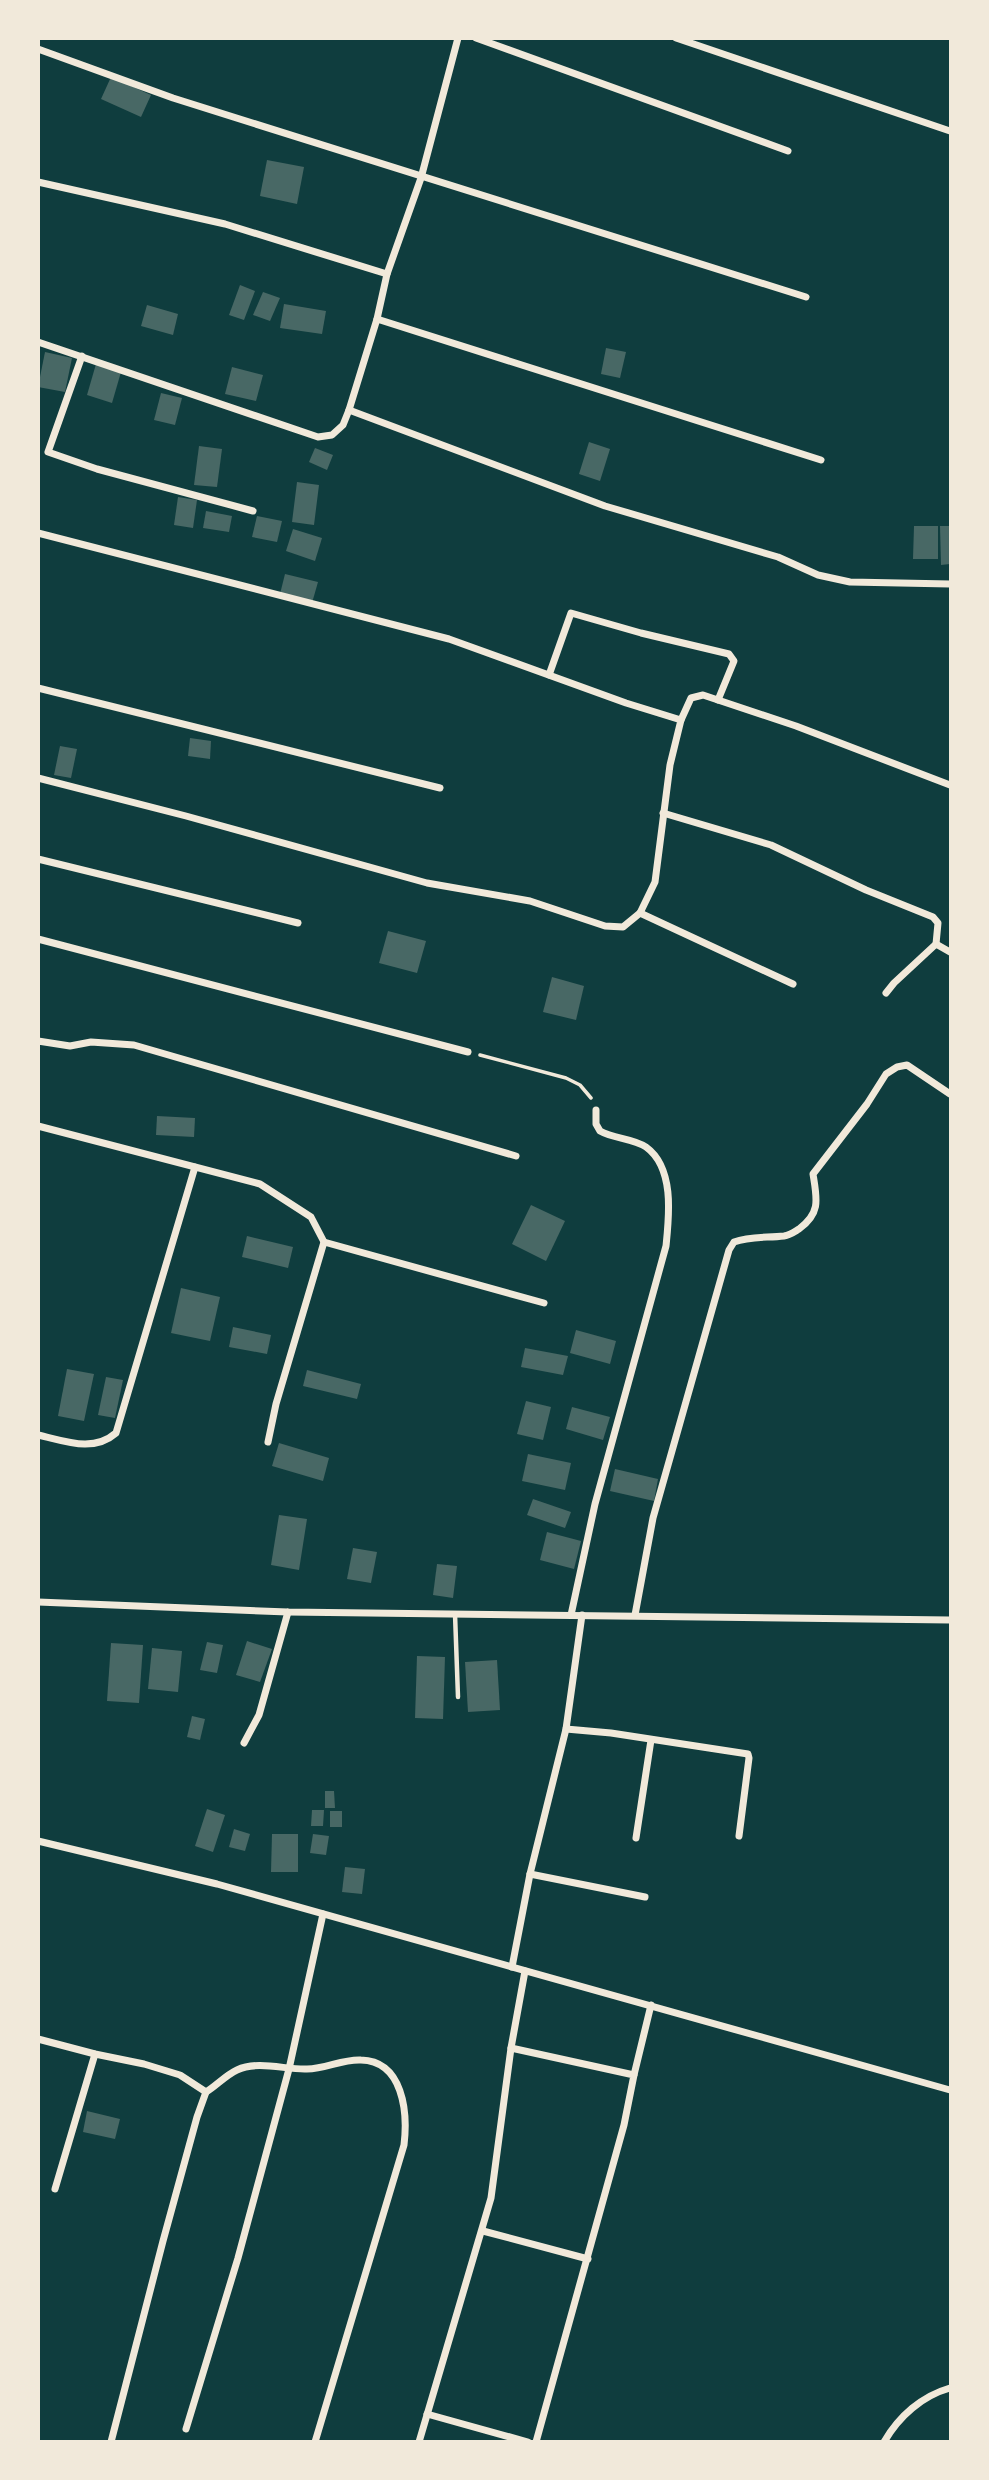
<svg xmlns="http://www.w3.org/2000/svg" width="989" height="2480" font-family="Ubuntu,sans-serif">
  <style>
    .building { fill: #486865 }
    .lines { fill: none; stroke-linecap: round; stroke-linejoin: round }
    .path { stroke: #f1e9da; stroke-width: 3.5 }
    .service { stroke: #f1e9da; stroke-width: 4.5 }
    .minor { stroke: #f1e9da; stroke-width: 7 }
  </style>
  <rect width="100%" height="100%" fill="#0f3d3e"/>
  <g class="building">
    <polygon points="111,77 151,95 141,117 101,99"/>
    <polygon points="267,160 304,167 297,204 260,196"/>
    <polygon points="240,285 255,291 244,320 229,315"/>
    <polygon points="263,292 280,298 270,321 253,315"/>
    <polygon points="284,304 326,311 322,334 280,328"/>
    <polygon points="147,305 178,314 173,335 141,326"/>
    <polygon points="606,348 626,352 620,378 601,374"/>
    <polygon points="45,352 72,358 65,392 38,387"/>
    <polygon points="96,364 121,372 112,403 87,395"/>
    <polygon points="232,367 263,375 256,401 225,394"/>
    <polygon points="161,393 182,398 175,425 154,420"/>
    <polygon points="589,442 610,449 600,481 579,474"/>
    <polygon points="199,446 222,449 217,487 194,485"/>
    <polygon points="315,448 333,455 327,470 309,462"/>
    <polygon points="297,482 319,485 314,525 292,522"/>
    <polygon points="178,497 197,500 193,528 174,525"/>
    <polygon points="206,511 232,516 229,532 203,528"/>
    <polygon points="257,516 282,521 277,542 252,537"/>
    <polygon points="914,526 938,526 938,559 913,559"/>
    <polygon points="940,526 950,526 950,564 941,565"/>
    <polygon points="293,529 322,538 315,561 286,551"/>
    <polygon points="285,574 318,582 312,603 280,594"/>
    <polygon points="190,738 211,741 210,759 188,756"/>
    <polygon points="60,746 77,749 71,778 54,775"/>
    <polygon points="388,931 426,941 417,973 379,963"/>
    <polygon points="552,977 584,986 576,1020 543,1012"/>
    <polygon points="157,1116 195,1118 194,1137 156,1135"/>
    <polygon points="531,1205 565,1221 546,1261 512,1244"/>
    <polygon points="247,1236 293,1247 288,1268 242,1257"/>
    <polygon points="181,1288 220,1297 210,1341 171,1333"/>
    <polygon points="233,1327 271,1335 267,1354 229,1347"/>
    <polygon points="576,1330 616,1341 610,1364 570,1353"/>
    <polygon points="525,1348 568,1356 563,1375 521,1367"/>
    <polygon points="67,1369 94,1374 84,1421 58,1416"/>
    <polygon points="307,1370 361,1384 357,1399 303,1386"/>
    <polygon points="106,1377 123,1380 115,1418 98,1415"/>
    <polygon points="526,1401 551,1407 543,1440 517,1434"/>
    <polygon points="572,1407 610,1417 603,1440 566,1429"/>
    <polygon points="279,1443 329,1458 323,1481 272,1466"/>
    <polygon points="528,1454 571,1463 565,1490 522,1481"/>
    <polygon points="615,1469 658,1479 654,1501 610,1491"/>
    <polygon points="533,1499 571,1512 565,1528 527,1515"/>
    <polygon points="279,1515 307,1519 299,1570 271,1565"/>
    <polygon points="547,1532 581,1541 574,1569 540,1560"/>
    <polygon points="353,1548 377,1552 371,1583 347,1579"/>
    <polygon points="437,1564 457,1566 453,1598 433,1595"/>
    <polygon points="247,1641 272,1649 260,1682 236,1675"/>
    <polygon points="207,1642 223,1645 217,1673 200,1670"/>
    <polygon points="111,1643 143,1645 139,1703 107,1701"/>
    <polygon points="152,1648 182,1651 178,1692 148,1689"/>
    <polygon points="417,1656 445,1657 443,1719 415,1718"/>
    <polygon points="497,1660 500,1710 468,1712 465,1662"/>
    <polygon points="192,1716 205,1719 200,1740 187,1737"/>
    <polygon points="325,1791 334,1791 335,1808 325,1808"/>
    <polygon points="207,1809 225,1815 213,1852 195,1846"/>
    <polygon points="312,1810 324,1810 323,1826 311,1826"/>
    <rect x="330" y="1811" width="12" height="16"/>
    <polygon points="234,1829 250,1834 245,1851 229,1847"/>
    <polygon points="272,1834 298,1834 298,1872 271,1872"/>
    <polygon points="313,1834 329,1836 326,1855 310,1853"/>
    <polygon points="345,1867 365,1869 362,1894 342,1892"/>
    <polygon points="87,2111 120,2119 115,2139 83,2132"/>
  </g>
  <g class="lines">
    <polyline class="path" points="480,1055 566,1078 580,1085 591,1098"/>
    <polyline class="service" points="455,1614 458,1697"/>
    <g class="minor">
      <polyline points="476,38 788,151"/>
      <polyline points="676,38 950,131"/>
      <polyline points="38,49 173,98 806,297"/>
      <polyline points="38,182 225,224 387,274"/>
      <polyline points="377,319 821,460"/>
      <polyline points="38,342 318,437 332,435 343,425 349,410 377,319 387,274 421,178 458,38"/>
      <polyline points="82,356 48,452 97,469 253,511"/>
      <polyline points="349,410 605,506 778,557 818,575 850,582 950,584"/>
      <polyline points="38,533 449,639 626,703 681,720 670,765 655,882 640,913 623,927 605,926 530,901 427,883 186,816 38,778"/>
      <polyline points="549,675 571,613 641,633 729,654 734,661 718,700"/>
      <polyline points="38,688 440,788"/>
      <polyline points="681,720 691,698 703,695 796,726 950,785"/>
      <polyline points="663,813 771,845 866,890 933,917 938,923 936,944"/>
      <polyline points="38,859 298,923"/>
      <polyline points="640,913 793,984"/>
      <polyline points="38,939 468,1052"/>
      <polyline points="886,993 894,983 936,944 950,952"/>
      <polyline points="38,1041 70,1046 91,1042 134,1045 516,1156"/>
      <polyline points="38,1126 260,1184 311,1217 324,1242 276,1404 268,1442"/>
      <polyline points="324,1242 544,1303"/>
      <path d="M38 1435C65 1441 93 1453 116 1433L195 1167"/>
      <polyline points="38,1602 288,1612 950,1620"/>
      <path d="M571 1615 595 1504 666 1246C669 1217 675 1168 646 1147 633 1138 614 1139 600 1131L596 1124V1110"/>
      <path d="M635 1615 653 1518 729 1250 734 1242C750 1236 767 1238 784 1236 790 1235 794 1232 799 1229 821 1213 817 1199 813 1174L867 1104 886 1074 897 1067 907 1065 950 1094"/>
      <polyline points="566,1729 611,1733 748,1754 749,1758 739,1836"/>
      <polyline points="244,1743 259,1715 288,1612"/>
      <polyline points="636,1838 651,1740"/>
      <polyline points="38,1841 217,1884 950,2090"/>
      <polyline points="530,1874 645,1897"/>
      <polyline points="512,1967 530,1874 566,1729 582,1615"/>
      <polyline points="38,2039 95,2054 144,2064 180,2075 206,2092 197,2117 163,2241 111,2442"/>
      <polyline points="511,2048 634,2075 624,2125 536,2442"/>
      <polyline points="634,2075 651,2005"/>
      <path d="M206 2092C216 2086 226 2075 237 2070 258 2060 286 2070 307 2069 326 2069 342 2059 361 2060 403 2061 408 2112 404 2145L315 2442"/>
      <polyline points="55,2189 95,2054"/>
      <polyline points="483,2231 588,2259"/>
      <polyline points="427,2414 528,2442"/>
      <polyline points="186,2429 238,2258 289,2069 323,1914"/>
      <polyline points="419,2442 491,2198 511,2048 525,1971"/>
      <path d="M884 2442C899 2416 922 2396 950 2388"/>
    </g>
  </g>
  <rect width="989" height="2480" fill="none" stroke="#f1e9da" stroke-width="80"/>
</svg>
